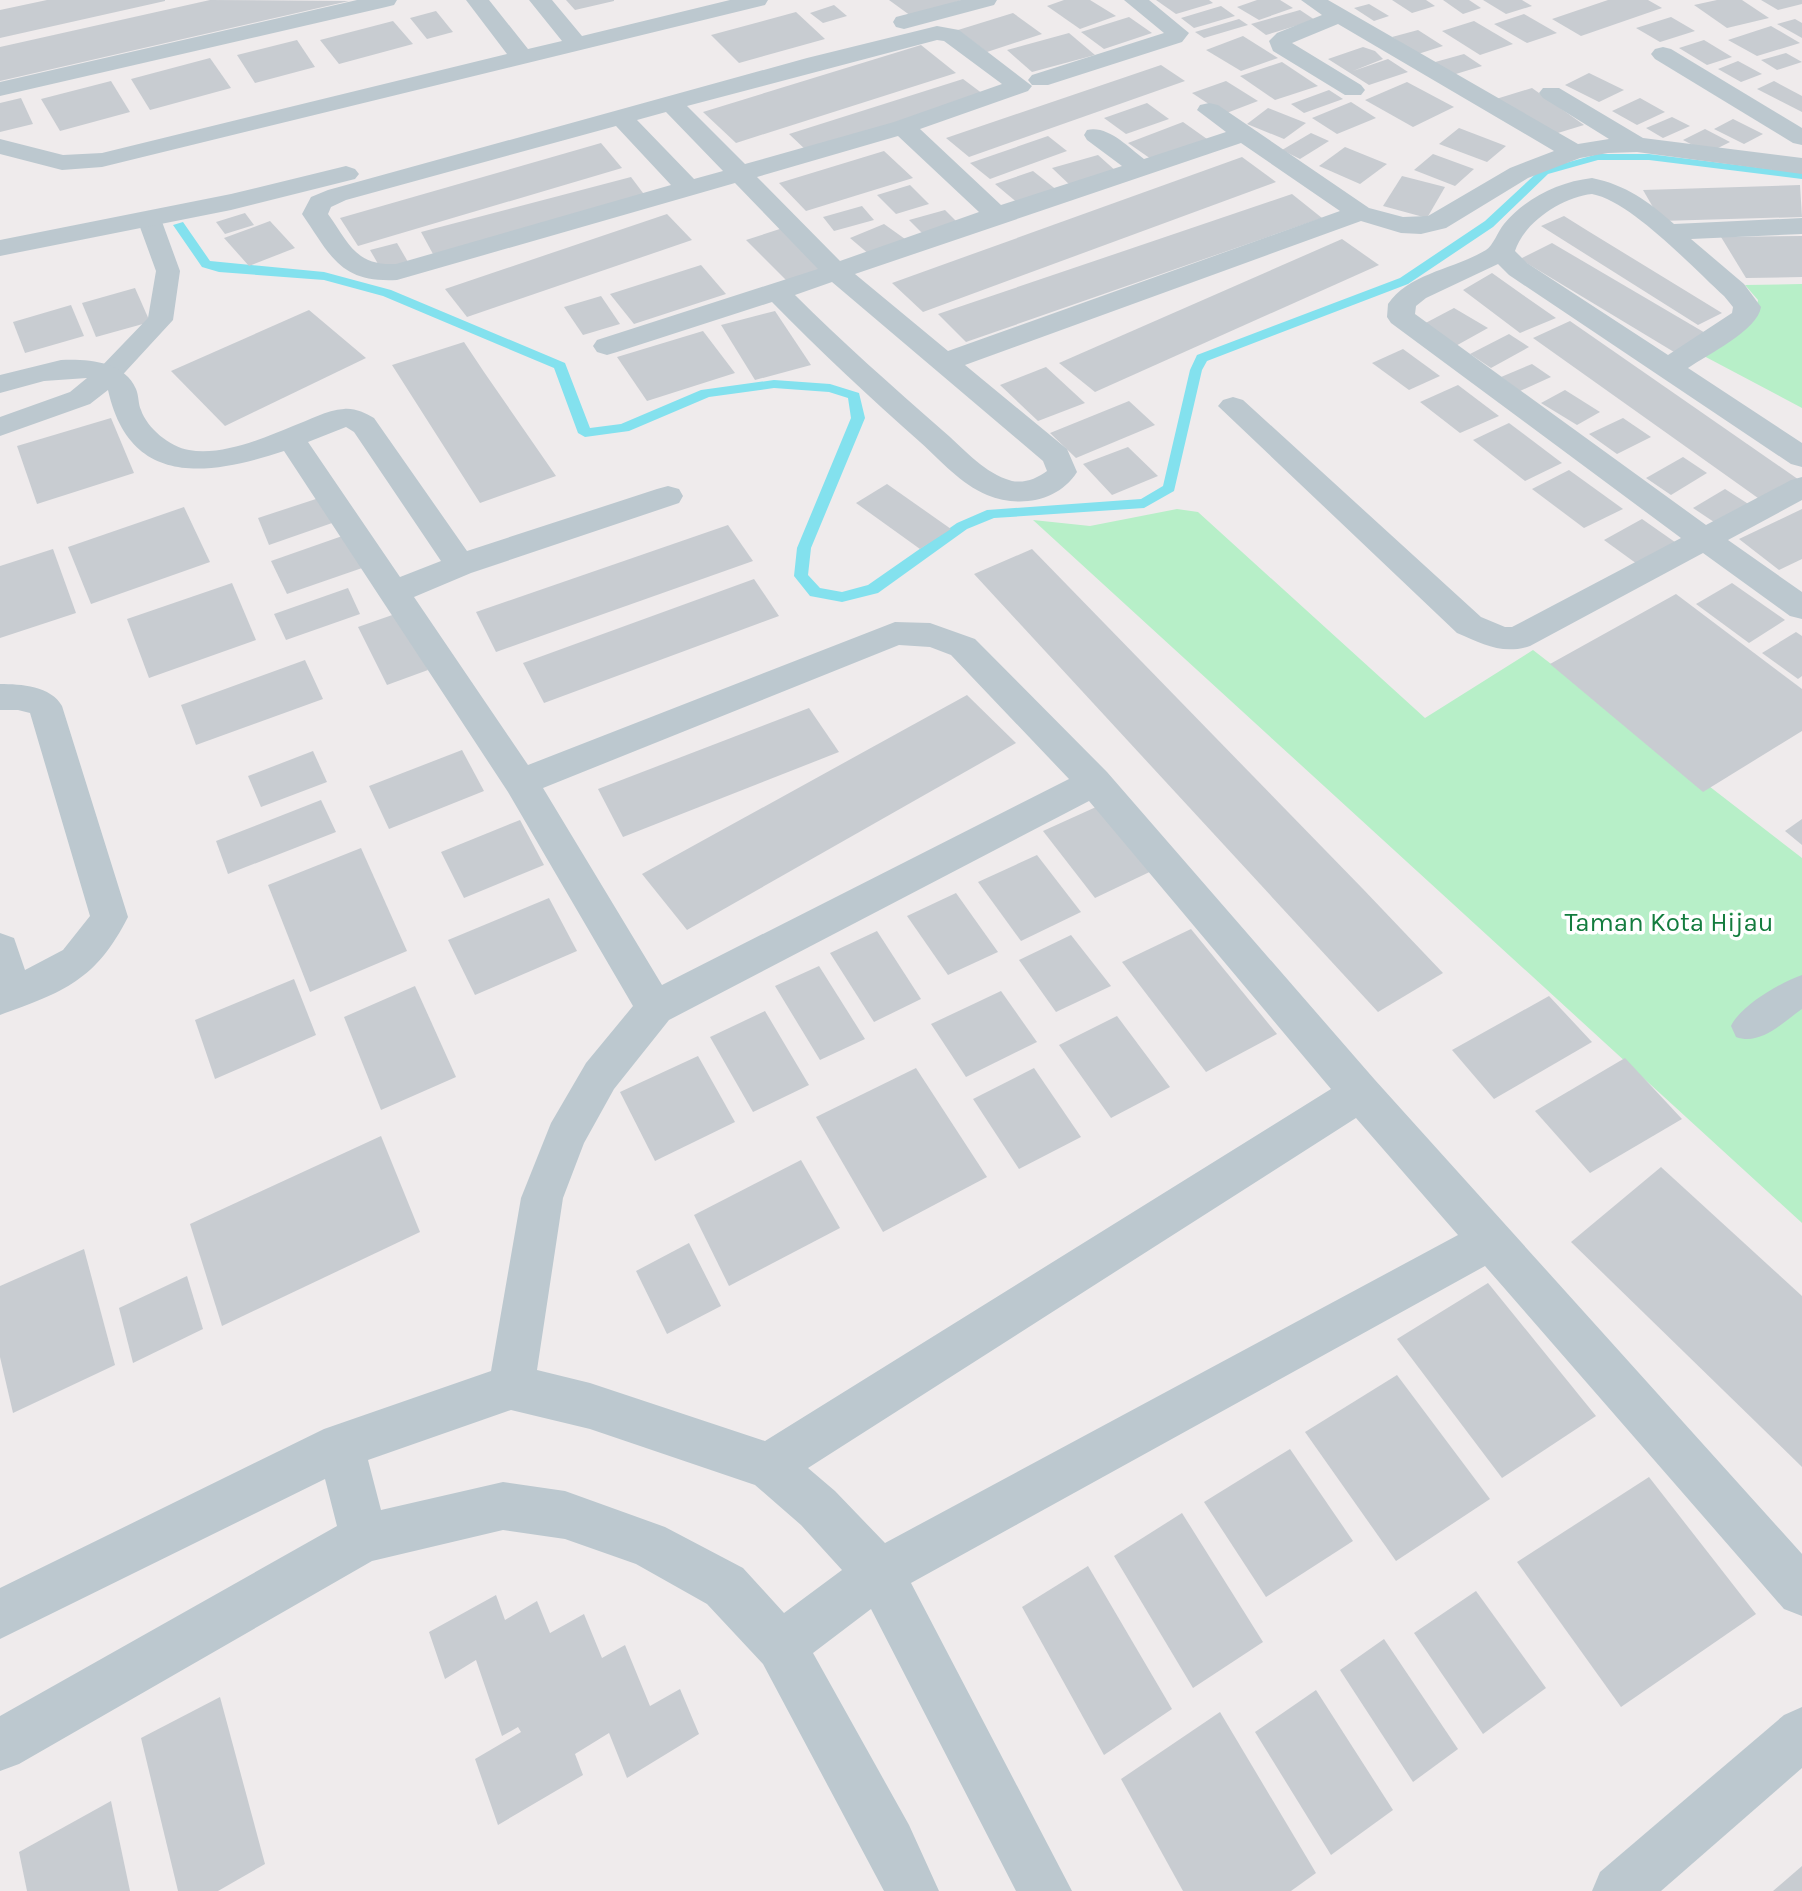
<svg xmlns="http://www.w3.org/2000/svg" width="1802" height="1891" font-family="Karla,sans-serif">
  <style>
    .green { fill: #b7efc8 }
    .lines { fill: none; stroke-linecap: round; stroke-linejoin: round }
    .stream { fill: #83e1ee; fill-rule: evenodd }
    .building { fill: #c8ccd1 }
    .lane { fill: #bcc8cf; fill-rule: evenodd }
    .street { fill: #bcc8cf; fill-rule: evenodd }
    .labels { text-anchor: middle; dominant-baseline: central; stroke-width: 7; stroke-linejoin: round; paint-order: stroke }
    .park-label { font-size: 26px; fill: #137c3e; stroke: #fff }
  </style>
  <rect width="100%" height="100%" fill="#efebec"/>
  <g class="green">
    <polygon points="1802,284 1802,408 1702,355 1755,315 1758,300 1745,285"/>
    <polygon points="1177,509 1198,512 1425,718 1533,650 1802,858 1802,1223 1033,520 1090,526"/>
  </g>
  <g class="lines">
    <polygon class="stream" points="1598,154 1649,154 1802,173 1802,179 1649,160 1598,160 1548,174 1493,227 1408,284 1207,361 1202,370 1174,491 1144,508 994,518 967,529 878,593 842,602 810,596 794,576 797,548 851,418 848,398 829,392 774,388 709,397 629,431 585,437 578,433 554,368 383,296 324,280 219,272 202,267 173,225 183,222 210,261 324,272 391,290 565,363 590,428 621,424 701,390 774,380 830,384 859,393 865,418 811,548 808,575 820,588 842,592 868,585 957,523 987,510 1141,499 1163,486 1190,370 1197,355 1400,278 1485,221 1540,170"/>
  </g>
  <g class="building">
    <polygon points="47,0 165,0 165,1 0,38 0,10"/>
    <polygon points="210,0 349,1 0,81 0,47"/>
    <polygon points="566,0 614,0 614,1 575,10"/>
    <polygon points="889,0 962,0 911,16"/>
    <polygon points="1064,0 1090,0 1116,16 1080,29 1047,6"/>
    <polygon points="1156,0 1209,0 1213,3 1176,14"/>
    <polygon points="1257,0 1280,0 1293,8 1259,20 1237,7"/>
    <polygon points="1392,0 1426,0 1435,6 1412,13"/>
    <polygon points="1443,0 1469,0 1481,8 1463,14"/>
    <polygon points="1483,0 1522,0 1532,6 1506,14"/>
    <polygon points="1608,0 1648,0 1662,8 1581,36 1552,19"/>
    <polygon points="1717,0 1742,0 1769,18 1727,28 1694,5"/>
    <polygon points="1761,0 1802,0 1802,4 1778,10"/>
    <polygon points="1369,4 1389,16 1374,21 1354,8"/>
    <polygon points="834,5 847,16 823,23 810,13"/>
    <polygon points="1221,6 1235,16 1194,28 1181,18"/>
    <polygon points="1300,10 1315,20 1266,35 1251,24"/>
    <polygon points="436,11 453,32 427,39 410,18"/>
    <polygon points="796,12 825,39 739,63 711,35"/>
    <polygon points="1013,13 1042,34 987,52 958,30"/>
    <polygon points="1524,14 1557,33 1527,43 1494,24"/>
    <polygon points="1129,17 1152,33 1104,49 1081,32"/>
    <polygon points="1671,17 1695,31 1660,42 1636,28"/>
    <polygon points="1239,19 1248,25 1204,38 1195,32"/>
    <polygon points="1795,19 1802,23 1802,38 1777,24"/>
    <polygon points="393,21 413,44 339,64 320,40"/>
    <polygon points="1474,21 1513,44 1480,55 1442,31"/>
    <polygon points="1771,26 1800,43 1757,56 1728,40"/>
    <polygon points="1418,30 1443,46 1418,54 1392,37"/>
    <polygon points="1069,33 1095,55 1032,72 1007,50"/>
    <polygon points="1243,36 1278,58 1241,71 1206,50"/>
    <polygon points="297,40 315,67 255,83 237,55"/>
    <polygon points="1704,40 1732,57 1707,65 1679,48"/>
    <polygon points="921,45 956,73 736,143 703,112"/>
    <polygon points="1363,47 1375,51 1383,59 1353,71 1388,59 1408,72 1369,85 1328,59"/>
    <polygon points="1786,53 1802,62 1777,70 1761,60"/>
    <polygon points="1464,54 1482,66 1446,77 1428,64"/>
    <polygon points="210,58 231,88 150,110 131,79"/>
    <polygon points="1738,61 1762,74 1741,82 1718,69"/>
    <polygon points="1282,62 1318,86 1275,100 1240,76"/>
    <polygon points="1161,65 1185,81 969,157 946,138"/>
    <polygon points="1589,73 1624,90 1599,102 1565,85"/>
    <polygon points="963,79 983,94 807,151 789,134"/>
    <polygon points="111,81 130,112 60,131 41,99"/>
    <polygon points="1226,81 1258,101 1224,114 1192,93"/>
    <polygon points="1774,81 1802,96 1802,112 1757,89"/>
    <polygon points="1407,82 1454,107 1413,127 1365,100"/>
    <polygon points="1532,88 1584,125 1548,136 1496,99"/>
    <polygon points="1329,90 1343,99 1304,113 1291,104"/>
    <polygon points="21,98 33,124 0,132 0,103"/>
    <polygon points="1640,98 1665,112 1637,125 1612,111"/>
    <polygon points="1351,102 1376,118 1337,134 1312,118"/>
    <polygon points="1147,103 1169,119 1126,134 1104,118"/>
    <polygon points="1268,108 1306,123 1284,139 1247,124"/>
    <polygon points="1672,117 1690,126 1663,138 1646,128"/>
    <polygon points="1733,119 1763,134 1744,144 1714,129"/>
    <polygon points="1183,122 1207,139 1151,159 1128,143"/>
    <polygon points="1459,128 1506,146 1487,162 1439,144"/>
    <polygon points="1705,129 1730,142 1708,153 1683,140"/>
    <polygon points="1311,133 1329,141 1300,159 1282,150"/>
    <polygon points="1048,136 1067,151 990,179 970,163"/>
    <polygon points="601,143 622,168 358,246 340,218"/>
    <polygon points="1345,147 1387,164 1360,184 1319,166"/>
    <polygon points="884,151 913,178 806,211 779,183"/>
    <polygon points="1433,154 1474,169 1455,186 1414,170"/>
    <polygon points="1098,155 1117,172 1071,186 1052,168"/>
    <polygon points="1242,157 1276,182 923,312 892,283"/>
    <polygon points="1033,171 1058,191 1020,205 995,184"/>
    <polygon points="1402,176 1445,187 1427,218 1383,206"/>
    <polygon points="631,177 646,197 433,254 421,232"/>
    <polygon points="910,185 929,204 896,214 877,195"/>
    <polygon points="1800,185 1802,217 1661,221 1643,190"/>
    <polygon points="1292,194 1322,218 966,342 938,314"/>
    <polygon points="862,206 874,220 834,231 823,217"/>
    <polygon points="945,210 958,223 922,233 909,220"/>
    <polygon points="245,213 254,225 225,234 216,222"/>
    <polygon points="667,214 692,240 467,317 445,289"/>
    <polygon points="1564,216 1588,231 1722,313 1698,325 1541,226"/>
    <polygon points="270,221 295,248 249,266 224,238"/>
    <polygon points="884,224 905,239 870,255 850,238"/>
    <polygon points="786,227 829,269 789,283 746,240"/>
    <polygon points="1802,236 1802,277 1746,278 1721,237"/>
    <polygon points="1342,239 1379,265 1095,392 1059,363"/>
    <polygon points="397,243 408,262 381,269 370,250"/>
    <polygon points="1552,243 1707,334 1674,352 1520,259"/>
    <polygon points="701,265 726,294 634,324 610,294"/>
    <polygon points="1492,273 1523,295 1556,318 1520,333 1463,290"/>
    <polygon points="135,288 150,322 96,337 82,303"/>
    <polygon points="601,296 620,324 583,335 564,307"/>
    <polygon points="71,305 84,336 25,353 13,322"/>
    <polygon points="1454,308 1488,328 1452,348 1418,327"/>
    <polygon points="309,310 366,358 225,426 171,371"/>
    <polygon points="775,311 811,365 755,380 721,325"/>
    <polygon points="1570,321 1802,482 1765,503 1533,338"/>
    <polygon points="703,331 735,373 647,401 617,357"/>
    <polygon points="1509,334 1529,347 1491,368 1470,354"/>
    <polygon points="464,342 484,372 556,476 480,503 392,365"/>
    <polygon points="1403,349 1440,376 1409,390 1372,363"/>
    <polygon points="1532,364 1551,377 1520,391 1501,377"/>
    <polygon points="1046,367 1085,403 1038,421 1000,385"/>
    <polygon points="1458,385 1499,416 1460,433 1420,402"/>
    <polygon points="1565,390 1600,412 1577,425 1541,403"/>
    <polygon points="1129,401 1155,425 1076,458 1050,433"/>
    <polygon points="111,418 134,473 37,504 17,446"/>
    <polygon points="1623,418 1651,437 1617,454 1589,434"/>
    <polygon points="1509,423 1562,463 1525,481 1473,440"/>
    <polygon points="1128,447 1158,476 1112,495 1083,464"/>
    <polygon points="1683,457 1707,473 1671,495 1646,478"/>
    <polygon points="1569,470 1623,509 1584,528 1532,489"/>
    <polygon points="887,484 951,529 920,549 856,503"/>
    <polygon points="1725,489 1753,507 1720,526 1693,508"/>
    <polygon points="322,497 335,522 269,545 258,518"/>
    <polygon points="184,507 210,562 91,604 68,547"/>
    <polygon points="1802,509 1802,559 1779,570 1739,539"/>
    <polygon points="1642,519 1682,547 1644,569 1604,540"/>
    <polygon points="728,525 753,561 496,652 476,612"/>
    <polygon points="348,534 365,567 287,594 271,561"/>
    <polygon points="53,549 76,613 0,638 0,566"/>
    <polygon points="1032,549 1363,889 1443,973 1378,1012 974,574"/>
    <polygon points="754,579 779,616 544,703 523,663"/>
    <polygon points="232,583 256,640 149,678 127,619"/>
    <polygon points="1732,583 1785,620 1749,643 1696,604"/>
    <polygon points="348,588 360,614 286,640 274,614"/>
    <polygon points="1676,594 1802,689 1802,731 1703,792 1550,664"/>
    <polygon points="398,613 428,670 387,685 358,627"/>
    <polygon points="1796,632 1802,636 1802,676 1798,679 1762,653"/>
    <polygon points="305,660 323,699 196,745 181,705"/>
    <polygon points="967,695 1016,743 687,930 642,874"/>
    <polygon points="809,708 839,752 623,837 598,789"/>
    <polygon points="462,750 484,791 389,829 369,786"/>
    <polygon points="313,751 327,782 261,807 248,776"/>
    <polygon points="321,800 336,832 228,874 216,841"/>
    <polygon points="1107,802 1160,867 1095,898 1043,831"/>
    <polygon points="1802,819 1802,845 1785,831"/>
    <polygon points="520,820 544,865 464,898 441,852"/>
    <polygon points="361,848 407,951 310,992 268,885"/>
    <polygon points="1037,855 1081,912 1021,941 978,882"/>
    <polygon points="956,893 998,952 948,975 907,916"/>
    <polygon points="549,898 577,951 475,995 448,940"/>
    <polygon points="1191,929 1277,1034 1206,1072 1122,962"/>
    <polygon points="877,931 921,999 874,1022 830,953"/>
    <polygon points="1071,935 1111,986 1056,1012 1019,960"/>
    <polygon points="819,966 865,1039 820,1060 775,986"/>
    <polygon points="294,979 316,1035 215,1079 195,1020"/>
    <polygon points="415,986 456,1077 381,1110 344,1017"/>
    <polygon points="1001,991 1037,1042 966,1077 931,1024"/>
    <polygon points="1549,996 1592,1042 1494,1099 1452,1050"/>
    <polygon points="765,1011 809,1085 753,1112 710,1037"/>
    <polygon points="1117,1016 1170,1087 1111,1118 1059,1045"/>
    <polygon points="698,1056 735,1122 655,1161 620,1092"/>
    <polygon points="1625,1058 1682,1119 1590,1173 1535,1111"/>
    <polygon points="916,1068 987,1177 883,1232 816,1117"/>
    <polygon points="1034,1068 1081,1137 1019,1169 973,1099"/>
    <polygon points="381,1136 420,1232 222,1326 190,1224"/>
    <polygon points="801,1160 840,1228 729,1286 694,1215"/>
    <polygon points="1661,1167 1802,1296 1802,1467 1571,1242"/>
    <polygon points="689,1243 721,1306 667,1334 636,1271"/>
    <polygon points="84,1249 115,1365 13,1413 0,1357 0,1286"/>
    <polygon points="187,1276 203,1329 133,1363 119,1308"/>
    <polygon points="1488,1283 1596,1416 1502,1478 1397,1339"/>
    <polygon points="1397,1375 1490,1499 1396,1561 1305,1432"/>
    <polygon points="1290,1449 1353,1541 1266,1597 1204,1502"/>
    <polygon points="1649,1477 1756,1614 1621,1707 1517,1562"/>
    <polygon points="1182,1513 1263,1642 1193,1688 1114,1556"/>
    <polygon points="1088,1566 1172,1709 1104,1755 1022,1607"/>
    <polygon points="1476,1591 1546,1688 1483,1734 1414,1633"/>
    <polygon points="496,1595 505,1620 537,1601 550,1633 584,1614 602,1658 625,1645 650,1706 680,1689 699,1734 627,1778 609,1733 575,1754 583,1775 498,1825 475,1759 521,1732 518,1727 502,1736 476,1660 445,1679 429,1632"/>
    <polygon points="1384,1639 1458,1749 1413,1782 1340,1670"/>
    <polygon points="1316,1690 1393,1810 1331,1855 1255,1732"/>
    <polygon points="220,1697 265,1864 218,1891 178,1891 141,1738"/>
    <polygon points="1220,1712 1316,1873 1291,1891 1183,1891 1121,1779"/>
    <polygon points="111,1801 130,1891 27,1891 19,1852"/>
    <polygon points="1802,1866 1802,1891 1773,1891"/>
  </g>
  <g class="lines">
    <g class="lane">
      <polygon points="149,212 157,214 161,219 180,271 173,320 115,383 106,385 97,383 93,377 97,371 148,318 156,271 137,219 141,214"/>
      <path d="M1802 975V1009C1782 1023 1761 1046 1736 1037L1731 1026C1740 1006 1781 982 1802 975Z"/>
    </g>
    <g class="street">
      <polygon points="357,0 397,0 394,5 386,7 0,96 0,82"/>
      <polygon points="466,0 489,0 528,49 562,41 529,0 552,0 582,36 730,0 768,0 765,5 102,167 62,170 0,154 0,139 63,155 102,153 507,54"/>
      <polygon points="961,0 997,0 994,5 904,29 896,27 893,22 896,17"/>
      <polygon points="1124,0 1149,0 1189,33 1182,42 1048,85 1032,85 1028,80 1032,75 1164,33"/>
      <path d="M1301 0H1328L1578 144 1609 139 1543 98 1539 93 1543 88H1559L1643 138 1802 158V174L1637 152 1608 153 1580 158 1528 178 1446 228 1421 234 1401 233 1361 221 965 365 1067 449 1077 472C1058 502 1019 508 987 495 961 484 941 461 920 442 869 397 820 351 772 302L617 352 607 355 597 352 593 346 597 340 818 269 735 183 397 280C340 283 331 256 302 214L311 197 328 190 807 58 937 26 959 30 1032 86 1028 91 920 129 1001 205 1122 166 1087 140 1084 135 1087 130C1108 125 1128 147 1144 159L1226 132 1197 110 1200 105 1209 103 1218 105 1369 208 1403 217 1428 216 1510 168 1554 151 1338 24 1292 43 1361 85 1365 90 1361 95H1345L1273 51 1269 41 1277 33 1322 15ZM937 40 944 41 1002 84 894 122 745 164 687 106ZM666 112 723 171 694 179 637 120ZM616 126 671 185 396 264C355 266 349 243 328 214L331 207 346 200ZM898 136 979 212 840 261 757 177ZM1241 143 1340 211 948 351 855 274ZM832 282 1043 461 1047 471C1035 480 1020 485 1006 479 981 470 962 447 942 430 892 386 842 342 795 295Z"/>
      <polygon points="1663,47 1671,49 1802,128 1802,145 1793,143 1655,59 1651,54 1655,49"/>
      <polygon points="346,166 355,169 359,174 355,179 231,210 0,256 0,240 231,194"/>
      <path d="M1592 178C1626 185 1648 201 1674 224L1802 218V234L1691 239 1744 284 1761 307C1758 330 1707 355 1688 368L1802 443V467L1791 464 1509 275 1498 264 1426 298 1416 306 1415 314 1706 525 1791 480 1802 477V500L1728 540 1802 592V619L1790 616 1703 553 1530 646C1502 655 1483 644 1457 633L1218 406 1223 400 1233 397 1243 400 1481 617 1505 627H1512L1681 538 1391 323 1387 317 1388 304C1409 273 1455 269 1486 250 1493 246 1498 231 1504 224 1526 198 1558 182 1592 178ZM1592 194C1631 201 1693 268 1724 296L1733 307 1732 313 1668 355 1527 263 1515 251C1524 222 1563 197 1592 194Z"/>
      <path d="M61 360C87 359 124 361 136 389 139 396 138 404 141 410 147 428 170 447 189 450 222 456 264 438 293 426 310 420 326 410 344 409 355 408 365 413 374 418L467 551 657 489 668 486 679 489 683 496 679 503 471 573 414 597 528 765 895 622 930 623 975 639 1107 772 1375 1080 1802 1554V1616L1784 1609 1485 1266 911 1583 1072 1891H1016L871 1609 813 1653 909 1825 939 1891H884L763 1664 707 1604 636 1564 565 1539 503 1530 372 1561 19 1764 0 1771V1716L337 1526 325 1479 0 1639V1588L324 1429 491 1371 521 1198 551 1123 586 1063 633 1006 508 792 284 451C208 476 130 488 108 390L90 404 0 436V417L70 392 87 378 44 381 0 393V375ZM346 427 354 432 441 561 400 577 308 442ZM899 645 930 647 951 655 1069 779 662 985 543 788ZM1089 801 1331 1089 765 1441 590 1383 537 1370 563 1198 584 1143 614 1089 669 1020ZM1356 1118 1458 1235 885 1543 835 1491 808 1468ZM511 1410 590 1429 755 1485 801 1525 842 1570 784 1613 743 1568 665 1527 565 1491 503 1482 381 1510 368 1460Z"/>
      <path d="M0 684C21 684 51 686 62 706L128 917C96 980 64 992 0 1015V933L14 938 25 970 63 950 90 916 30 713 18 710H0Z"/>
      <polygon points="1802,1707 1802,1768 1661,1891 1592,1891 1600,1872 1784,1715"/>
    </g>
  </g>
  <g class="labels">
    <g class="park-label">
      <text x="1669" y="922">Taman Kota Hijau</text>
    </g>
  </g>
</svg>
